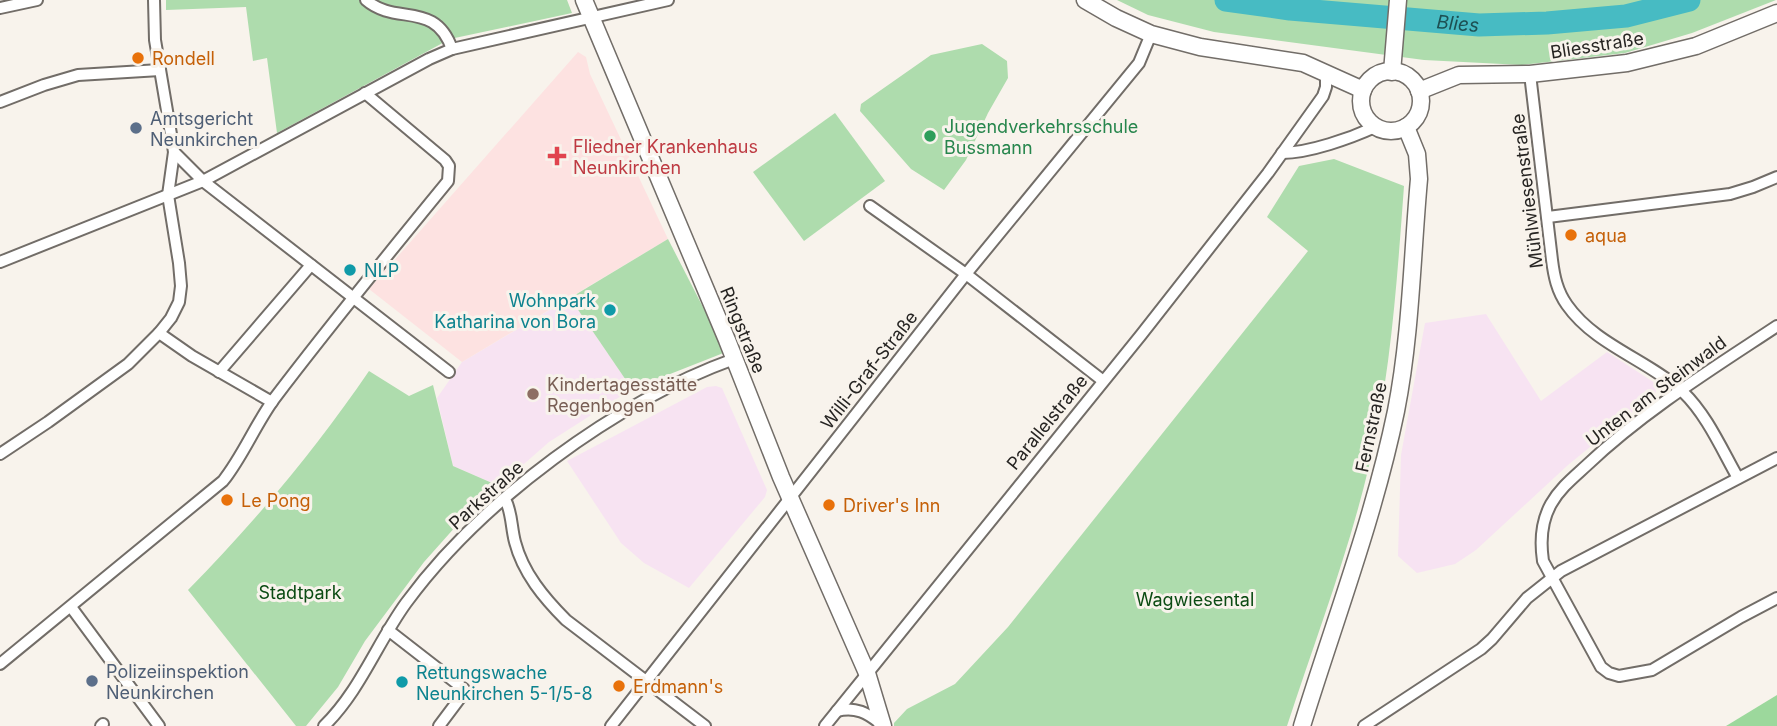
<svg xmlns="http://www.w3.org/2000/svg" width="1777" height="726" font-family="Inter,sans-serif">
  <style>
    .education { fill: #f7e3f2 }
    .medical { fill: #fde2e1 }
    .green { fill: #aedcad }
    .forest { fill: #9cd89c }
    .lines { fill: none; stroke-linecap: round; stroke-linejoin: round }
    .river { stroke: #47bbc3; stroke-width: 23 }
    .street-casing { stroke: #726d68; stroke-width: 14 }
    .secondary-casing { stroke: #726d68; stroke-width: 19 }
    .street { stroke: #fff; stroke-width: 10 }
    .secondary { stroke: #fff; stroke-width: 16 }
    .food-dot { fill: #e8710a; stroke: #f8f3ec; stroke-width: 2.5 }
    .service-dot { fill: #5c6f8a; stroke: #f8f3ec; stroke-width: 2.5 }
    .leisure-dot { fill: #2e9e5b; stroke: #f8f3ec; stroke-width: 2.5 }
    .health-dot { fill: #e0444e; stroke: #f8f3ec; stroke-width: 2.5 }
    .culture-dot { fill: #0f9aa8; stroke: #f8f3ec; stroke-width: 2.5 }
    .education-dot { fill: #8d6e63; stroke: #f8f3ec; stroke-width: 2.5 }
    .labels { text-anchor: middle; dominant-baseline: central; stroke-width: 6; stroke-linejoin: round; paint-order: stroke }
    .street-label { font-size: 18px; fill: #262422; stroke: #f8f3ec }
    .food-label { font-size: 18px; fill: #c56008; stroke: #f8f3ec; text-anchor: start }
    .service-label { font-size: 18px; fill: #4e5e75; stroke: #f8f3ec; text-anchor: start }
    .leisure-label { font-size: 18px; fill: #27864d; stroke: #f8f3ec; text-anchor: start }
    .health-label { font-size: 18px; fill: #be3a42; stroke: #f8f3ec; text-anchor: start }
    .culture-label { font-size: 18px; fill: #0d838f; stroke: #f8f3ec; text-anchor: start }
    .education-label { font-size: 18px; fill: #785e54; stroke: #f8f3ec; text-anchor: start }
    .park-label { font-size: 18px; fill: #0b4b13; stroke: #f8f3ec }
    .water-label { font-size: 19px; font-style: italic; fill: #1d5053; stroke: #f8f3ec }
  </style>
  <rect width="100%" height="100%" fill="#f8f3ec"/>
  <g class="education">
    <polygon points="570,298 632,389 549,442 499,486 453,466 437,398 462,362"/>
    <polygon points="1486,314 1541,401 1607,352 1655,383 1656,393 1568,465 1476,550 1455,564 1417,573 1398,556 1401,455 1425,323"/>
    <polygon points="716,386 722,388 767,490 765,497 689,588 644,563 621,543 567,461 707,387"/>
  </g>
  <polygon class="medical" points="578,52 586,57 590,74 668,239 462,362 369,289"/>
  <g class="green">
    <polygon points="166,0 567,0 572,13 450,39 277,133 267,58 253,61 246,7 166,10"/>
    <polygon points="1117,0 1776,0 1692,33 1625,53 1522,65 1424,60 1214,32 1148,15"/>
    <polygon points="982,44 1007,61 1008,78 988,113 966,160 944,190 911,169 860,111 861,104 931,55"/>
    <polygon points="835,113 885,181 804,241 753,172"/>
    <path d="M1334 159 1404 186C1397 280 1391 375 1369 466 1348 555 1315 640 1287 726H894V723L907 709 955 684 1008 627 1308 251 1267 217 1299 166Z"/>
    <polygon points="668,239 726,352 632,389 570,298"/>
    <path d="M369 371 409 396 433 385 453 466 499 486 457 525 424 562 365 641 338 687 306 726H296L188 590C255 522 315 450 369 371Z"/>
  </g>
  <polygon class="forest" points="1777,695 1777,726 1726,726"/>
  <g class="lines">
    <path class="river" id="s1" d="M1226 0 1290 9 1479 25 1547 23 1626 16 1689 0"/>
    <g class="street-casing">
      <g id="street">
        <path d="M366 0C396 26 435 0 452 49"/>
        <polyline points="0,8 37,0"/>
        <path d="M1530 74 1552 260C1554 276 1557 291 1567 305 1595 345 1648 360 1683 392 1707 415 1722 450 1738 478"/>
        <polyline points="0,102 44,85 78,75 160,70"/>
        <polyline points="174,152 203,181 449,372"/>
        <path d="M1282 153C1309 153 1351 138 1375 127"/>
        <polyline points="870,206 966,274 1102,380"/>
        <polyline points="1548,217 1730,194 1753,187 1777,177"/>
        <polyline points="0,262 203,181 429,59 452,49 668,0"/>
        <path d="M1777 326C1712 369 1644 411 1587 465 1574 477 1560 488 1551 504 1541 522 1540 541 1543 561L1601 667 1609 673 1619 676 1652 670 1741 617 1777 598"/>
        <polyline points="159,333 192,356 272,402"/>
        <polyline points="219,372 311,265"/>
        <polyline points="0,454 48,422 128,364 159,333 171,318 179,302 181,286 179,263 168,195 174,152 155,40 154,0"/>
        <path d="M505 499C512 512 511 527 515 542 523 573 544 598 566 620L705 726"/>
        <polyline points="71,607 159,726"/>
        <polyline points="388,630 464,689 463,694 439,726"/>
        <path d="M0 664 223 481C243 456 255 425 274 399 330 325 389 253 448 181L449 166 445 160 365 93"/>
        <path d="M837 711C855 706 868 713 882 725"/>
        <polyline points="101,726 103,724"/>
        <path d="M324 726C360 691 377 643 406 603 481 501 615 402 734 359"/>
        <polyline points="611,726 966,274 1139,63 1151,34"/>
        <polyline points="825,726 1141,335 1268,173 1323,96 1326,87 1326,74"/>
        <polyline points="1364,726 1481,649 1492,639 1527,598 1561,571 1777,458"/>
      </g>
    </g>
    <g class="secondary-casing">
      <g id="secondary">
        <polyline points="584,0 727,340 781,477 867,673 883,726"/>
        <polyline points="1085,0 1116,18 1151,34 1200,47 1303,63 1363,90"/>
        <circle cx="1391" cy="101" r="30"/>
        <polyline points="1392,72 1398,0"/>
        <polyline points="1419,91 1459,75 1530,74 1627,63 1696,46 1777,13"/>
        <path d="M1302 726C1334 622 1374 518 1396 411 1411 335 1412 256 1419 179L1417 154 1406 127"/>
      </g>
    </g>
    <use href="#street" class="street"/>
    <use href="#secondary" class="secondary"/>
  </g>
  <g class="food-dot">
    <circle cx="138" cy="58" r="7"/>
    <circle cx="1571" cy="235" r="7"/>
    <circle cx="227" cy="500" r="7"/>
    <circle cx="829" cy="505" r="7"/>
    <circle cx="619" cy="686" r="7"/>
  </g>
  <g class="service-dot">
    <circle cx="136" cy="128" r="7"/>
    <circle cx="92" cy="681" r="7"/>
  </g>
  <circle class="leisure-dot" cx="930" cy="136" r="7"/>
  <path class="health-dot" d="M553.5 145.5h7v7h7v7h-7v7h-7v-7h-7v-7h7z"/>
  <g class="culture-dot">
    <circle cx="350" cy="270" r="7"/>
    <circle cx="610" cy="310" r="7"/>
    <circle cx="402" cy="682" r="7"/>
  </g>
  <circle class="education-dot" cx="533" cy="394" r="7"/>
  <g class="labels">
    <g class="street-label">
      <text transform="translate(1597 45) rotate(-9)">Bliesstraße</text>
      <text transform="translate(1527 191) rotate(-97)">Mühlwiesenstraße</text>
      <text transform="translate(743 330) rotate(68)">Ringstraße</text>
      <text transform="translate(869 370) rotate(-52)">Willi-Graf-Straße</text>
      <text transform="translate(1656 391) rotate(-37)">Unten am Steinwald</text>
      <text transform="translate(1047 422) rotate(-51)">Parallelstraße</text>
      <text transform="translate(1371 427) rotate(-78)">Fernstraße</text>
      <text transform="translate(486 495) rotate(-42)">Parkstraße</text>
    </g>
    <g class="food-label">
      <text x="152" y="58">Rondell</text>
      <text x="1585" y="235">aqua</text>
      <text x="241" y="500">Le Pong</text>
      <text x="843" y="505">Driver's Inn</text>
      <text x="633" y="686">Erdmann's</text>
    </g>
    <g class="service-label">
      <text x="150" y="118">Amtsgericht<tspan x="150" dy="21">Neunkirchen</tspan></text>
      <text x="106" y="671">Polizeiinspektion<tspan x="106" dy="21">Neunkirchen</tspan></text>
    </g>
    <g class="leisure-label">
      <text x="944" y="126">Jugendverkehrsschule<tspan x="944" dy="21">Bussmann</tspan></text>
    </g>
    <g class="health-label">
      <text x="573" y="146">Fliedner Krankenhaus<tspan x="573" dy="21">Neunkirchen</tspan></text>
    </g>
    <g class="culture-label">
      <text x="364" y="270">NLP</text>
      <text x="596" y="300" text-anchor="end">Wohnpark<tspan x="596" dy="21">Katharina von Bora</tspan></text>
      <text x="416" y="672">Rettungswache<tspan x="416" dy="21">Neunkirchen 5-1/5-8</tspan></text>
    </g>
    <g class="education-label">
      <text x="547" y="384">Kindertagesstätte<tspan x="547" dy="21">Regenbogen</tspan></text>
    </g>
    <g class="park-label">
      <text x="300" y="592">Stadtpark</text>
      <text x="1195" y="599">Wagwiesental</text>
    </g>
    <g class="water-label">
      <text stroke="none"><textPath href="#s1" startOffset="233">Blies</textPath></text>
    </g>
  </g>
</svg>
